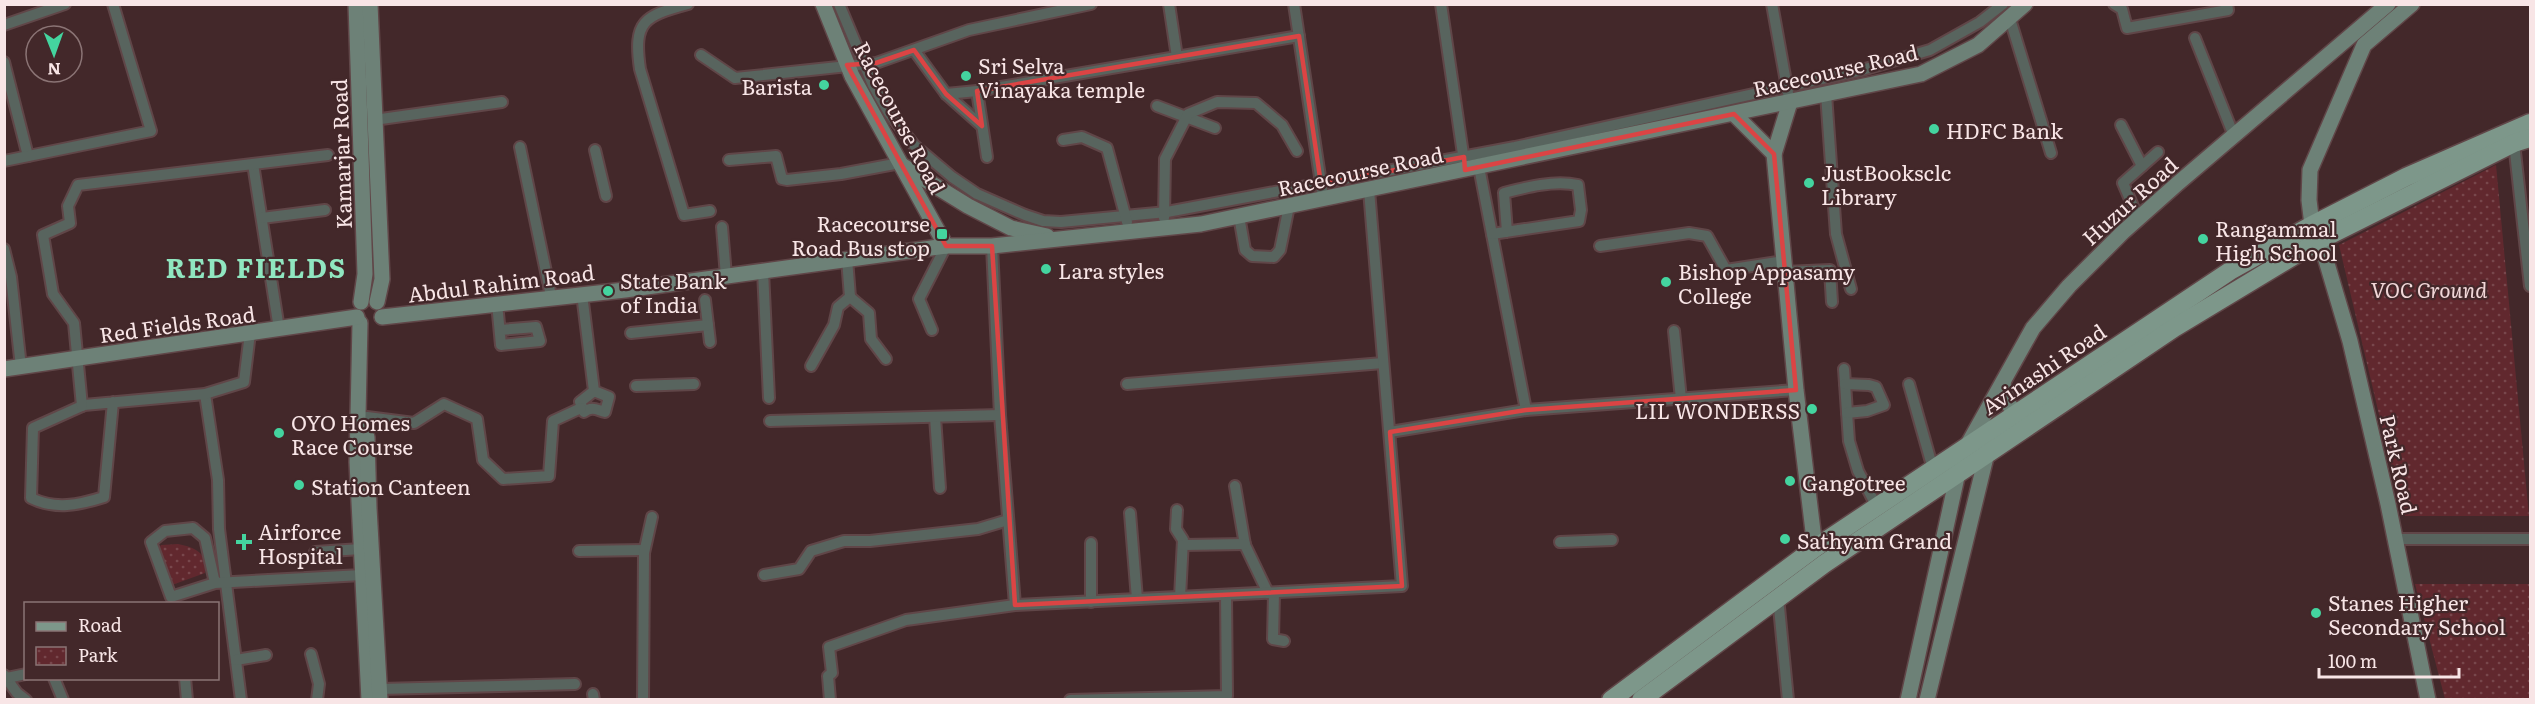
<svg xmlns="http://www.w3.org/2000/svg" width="2535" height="704" font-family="Literata,serif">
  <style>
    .park { fill: url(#park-dots) }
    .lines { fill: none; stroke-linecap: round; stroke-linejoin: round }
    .street-casing { stroke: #604648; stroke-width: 14 }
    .secondary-casing { stroke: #604648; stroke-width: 18 }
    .primary-casing { stroke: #604648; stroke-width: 21 }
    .street { stroke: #58645e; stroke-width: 10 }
    .secondary { stroke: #6d8177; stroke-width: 15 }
    .primary { stroke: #7d978a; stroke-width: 18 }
    .marked { fill: none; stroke: #db4444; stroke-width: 4.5; stroke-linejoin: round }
    .poi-dot { fill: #44d49f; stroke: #43282a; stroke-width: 2 }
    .labels { text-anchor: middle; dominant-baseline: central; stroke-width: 4.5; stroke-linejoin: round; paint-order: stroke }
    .poi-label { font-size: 21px; fill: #f8e5e6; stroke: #43282a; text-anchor: start }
    .street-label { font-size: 21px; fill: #f8e5e6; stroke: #43282a }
    .park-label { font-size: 21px; font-style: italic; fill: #f1d7d8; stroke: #43282a }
    .district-label { font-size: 27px; font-weight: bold; letter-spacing: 1.5px; fill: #90e6c0; stroke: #43282a }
  </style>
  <defs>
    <pattern id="park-dots" width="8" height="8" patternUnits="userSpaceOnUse" patternTransform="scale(1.5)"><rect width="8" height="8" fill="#61282e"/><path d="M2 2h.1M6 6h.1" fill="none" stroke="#78474c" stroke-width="1.8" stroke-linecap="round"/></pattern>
  </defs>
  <rect width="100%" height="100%" fill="#43282a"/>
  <g class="park">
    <polygon points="2496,165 2529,516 2403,516 2339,245"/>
    <path d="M178 544C196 548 207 552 205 573L172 585 159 548 161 545Z"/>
    <polygon points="2415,584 2530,584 2530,699 2445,699"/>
  </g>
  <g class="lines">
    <g class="street-casing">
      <g id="street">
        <path d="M688 4C644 16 633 21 640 69L684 215 710 211"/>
        <polyline points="839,4 873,85 889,113 914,145 952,177 977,194 1025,215 1043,221 1061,222 1167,212 1515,147 1862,70 1930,50 1980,22 2003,4"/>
        <polyline points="1169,4 1177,57"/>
        <polyline points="1294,4 1322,190"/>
        <polyline points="1441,4 1464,161"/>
        <polyline points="1772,4 1788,93"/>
        <polyline points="2114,4 2122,9 2127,28 2228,10 2227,4"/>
        <polyline points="2010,19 2051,153"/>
        <polyline points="4,25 65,4"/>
        <polyline points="2195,38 2234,136"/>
        <polyline points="914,50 946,94 982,126"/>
        <polyline points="701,55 735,78 876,63 969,30 1091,4"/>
        <polyline points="4,62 28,156"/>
        <polyline points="977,91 987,157"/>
        <polyline points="946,94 977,91 1299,36"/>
        <polyline points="1826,94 1836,234 1851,289"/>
        <polyline points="1157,106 1215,128"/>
        <polyline points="374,120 502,102"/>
        <polyline points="2121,125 2142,166"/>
        <polyline points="1063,140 1082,137 1107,148 1127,222"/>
        <polyline points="2514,143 2530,286"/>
        <polyline points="520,147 551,296"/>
        <polyline points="595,150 606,196"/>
        <polyline points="729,160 776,156 782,179 787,180 841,174 900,163"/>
        <polyline points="4,161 151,131 113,4"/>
        <polyline points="253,164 279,329"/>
        <polyline points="1479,167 1526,410"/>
        <polyline points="1239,216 1245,250 1252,256 1274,257 1280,250 1289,206"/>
        <polyline points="262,218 325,210"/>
        <polyline points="1164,218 1165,159 1188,114 1217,102 1256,103 1282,125 1297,151"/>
        <polyline points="2138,218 2123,183 2158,152"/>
        <polyline points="722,227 726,276"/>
        <path d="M1492 234 1579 221 1581 210 1578 185C1554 180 1527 187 1504 193L1507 232"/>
        <polyline points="992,246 1000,415 1015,605"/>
        <polyline points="1600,246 1689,233 1707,236 1726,270 1784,261"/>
        <polyline points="4,249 11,277 21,367"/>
        <polyline points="847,259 850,297"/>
        <polyline points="763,271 769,398"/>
        <polyline points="1785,272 1830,270 1832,302"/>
        <path d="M582 294 594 391 609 397 605 412C597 410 592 406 584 412L580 402 594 391"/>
        <polyline points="705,300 710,342"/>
        <polyline points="497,303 501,345 540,341 536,327 500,330"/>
        <polyline points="932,330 919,299 946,246"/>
        <polyline points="1674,331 1681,399"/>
        <polyline points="631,333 708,325"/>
        <polyline points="811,366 834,325 838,307 850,297 869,313 871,339 886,359"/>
        <polyline points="1844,369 1849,441 1858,471 1877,507"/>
        <polyline points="1127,384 1383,363"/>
        <polyline points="1845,384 1869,385 1876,387 1884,405 1867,411 1847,413"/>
        <polyline points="1909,384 1933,469"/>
        <polyline points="636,386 694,384"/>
        <polyline points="205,394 218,480 219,529 241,700"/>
        <path d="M113 402 104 497C79 505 55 510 31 498L33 428 84 405 205 394 244 382 250 333"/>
        <polyline points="82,406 74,323 53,294 43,235 70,223 68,206 78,185 328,155"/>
        <polyline points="367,417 414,423 444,404 477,419 483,460 503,479 549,476 553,421 581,408"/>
        <polyline points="935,417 940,488"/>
        <polyline points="770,421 1000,415"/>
        <polyline points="1390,432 1526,410 1796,390"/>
        <polyline points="1235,486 1245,545 1268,593"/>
        <polyline points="1177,510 1176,529 1183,540 1180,597"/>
        <polyline points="1130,513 1137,599"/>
        <polyline points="2395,539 2530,539"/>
        <polyline points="1560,542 1612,540"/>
        <polyline points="1183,545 1245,544"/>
        <polyline points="579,551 644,550"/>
        <polyline points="315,552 361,549"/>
        <polyline points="764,575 799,569 811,551 844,541 870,541 978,529 1008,520"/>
        <polyline points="215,583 205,538 193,528 165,531 151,542 171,597 215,583 362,575"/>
        <polyline points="1274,593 1273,639 1284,641"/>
        <polyline points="1778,597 1788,700"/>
        <polyline points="1091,602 1091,543"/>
        <polyline points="311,654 319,684 317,700"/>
        <polyline points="236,660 266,655"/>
        <polyline points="4,675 17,693 26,700"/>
        <polyline points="7,678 26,674"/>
        <polyline points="54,678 63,700"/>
        <polyline points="185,678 187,700"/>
        <polyline points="380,689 575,684"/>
        <polyline points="593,694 594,700"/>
        <polyline points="643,700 644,553 652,517"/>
        <polyline points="830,700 828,676 832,673 829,647 906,620 1015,605 1402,586 1369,190"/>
        <polyline points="1070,700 1227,696 1226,595"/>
      </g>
    </g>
    <g class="secondary-casing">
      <g id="secondary">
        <polyline points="356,4 365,274 361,302"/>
        <polyline points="370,4 382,279 377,302"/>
        <polyline points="823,4 852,76 946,246"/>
        <polyline points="2412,4 2364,45 2310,170 2309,200 2312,225 2320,240 2350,341 2388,504 2428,700"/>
        <polyline points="1734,114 1774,154 1796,390 1815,548"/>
        <polyline points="1774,154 1790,102"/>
        <polyline points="903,166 968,206 1011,228 1047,236"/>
        <polyline points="382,317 625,290 946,246 992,246 1201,224 1921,74 1978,45 2025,4"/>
        <polyline points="360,323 357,462 369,700"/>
        <polyline points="4,369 357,317"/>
        <path d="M2003 384C2006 402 2008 411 2027 416"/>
        <polyline points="367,437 369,508 380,700"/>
        <polyline points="1967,446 2033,328 2069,286 2123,232 2177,184 2388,4"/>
        <polyline points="1908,700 1959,468"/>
        <polyline points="1927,700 1988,449"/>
      </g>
    </g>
    <g class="primary-casing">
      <g id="primary">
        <polyline points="1611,700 1815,548 2230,271 2312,225 2406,177 2530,123"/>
        <polyline points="1641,700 1824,564 2174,328 2320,240 2514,143 2530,138"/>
      </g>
    </g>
    <use href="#street" class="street"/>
    <use href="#secondary" class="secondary"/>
    <use href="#primary" class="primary"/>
  </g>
  <path class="marked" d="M1299 36 1321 184 1464 157 1465 170 1734 114 1774 154 1796 390 1526 410 1390 432 1402 586 1015 605 992 246H946L847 65 876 63 914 50 946 94 982 126 977 91Z"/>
  <g class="poi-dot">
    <circle cx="966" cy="76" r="6"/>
    <circle cx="824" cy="85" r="6"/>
    <circle cx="1934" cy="129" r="6"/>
    <circle cx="1809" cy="183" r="6"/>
    <rect x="936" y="228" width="12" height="12" rx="3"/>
    <circle cx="2203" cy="239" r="6"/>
    <circle cx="1046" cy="269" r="6"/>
    <circle cx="1666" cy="282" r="6"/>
    <circle cx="608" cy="291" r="6"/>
    <circle cx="1812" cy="409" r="6"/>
    <circle cx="279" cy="433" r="6"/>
    <circle cx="1790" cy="481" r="6"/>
    <circle cx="299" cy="485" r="6"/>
    <circle cx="1785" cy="539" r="6"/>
    <path d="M241 533h6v6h6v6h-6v6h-6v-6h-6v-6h6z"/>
    <circle cx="2316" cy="613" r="6"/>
  </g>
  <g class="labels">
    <g class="poi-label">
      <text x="978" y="64">Sri Selva<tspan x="978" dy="24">Vinayaka temple</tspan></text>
      <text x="812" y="85" text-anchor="end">Barista</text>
      <text x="1946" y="129">HDFC Bank</text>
      <text x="1821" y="171">JustBooksclc<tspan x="1821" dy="24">Library</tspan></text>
      <text x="930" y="222" text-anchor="end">Racecourse<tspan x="930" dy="24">Road Bus stop</tspan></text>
      <text x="2215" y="227">Rangammal<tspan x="2215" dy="24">High School</tspan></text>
      <text x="1058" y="269">Lara styles</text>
      <text x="1678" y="270">Bishop Appasamy<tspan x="1678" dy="24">College</tspan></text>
      <text x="620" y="279">State Bank<tspan x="620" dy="24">of India</tspan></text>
      <text x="1800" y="409" text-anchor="end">LIL WONDERSS</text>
      <text x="291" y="421">OYO Homes<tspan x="291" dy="24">Race Course</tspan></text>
      <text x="1802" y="481">Gangotree</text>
      <text x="311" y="485">Station Canteen</text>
      <text x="258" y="530">Airforce<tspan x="258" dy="24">Hospital</tspan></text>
      <text x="1797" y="539">Sathyam Grand</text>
      <text x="2328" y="601">Stanes Higher<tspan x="2328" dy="24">Secondary School</tspan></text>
    </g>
    <g class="street-label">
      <text transform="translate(1835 69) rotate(-13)">Racecourse Road</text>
      <text transform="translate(901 117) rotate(62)">Racecourse Road</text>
      <text transform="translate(340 154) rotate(-92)">Kamarjar Road</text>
      <text transform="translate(1360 170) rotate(-12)">Racecourse Road</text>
      <text transform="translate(2129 200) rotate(-42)">Huzur Road</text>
      <text transform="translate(501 282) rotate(-7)">Abdul Rahim Road</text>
      <text transform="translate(177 323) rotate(-8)">Red Fields Road</text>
      <text transform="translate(2043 368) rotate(-34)">Avinashi Road</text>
      <text transform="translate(2400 464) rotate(77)">Park Road</text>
    </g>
    <g class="park-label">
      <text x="2429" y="288">VOC Ground</text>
    </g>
    <g class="district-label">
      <text x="256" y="266">RED FIELDS</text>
    </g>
  </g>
  <rect width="2535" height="704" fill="none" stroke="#f8e5e6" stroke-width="12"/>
  <rect x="24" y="602" width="195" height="78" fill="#43282a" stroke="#8b7475" stroke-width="1.5"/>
  <rect x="36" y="622" width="30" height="9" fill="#7d978a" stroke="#8b7475" stroke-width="1.5"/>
  <text x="78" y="632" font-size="18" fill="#f8e5e6">Road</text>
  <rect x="36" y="647" width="30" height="18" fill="url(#park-dots)" stroke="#8b7475" stroke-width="1.5"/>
  <text x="78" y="662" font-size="18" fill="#f8e5e6">Park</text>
  <g transform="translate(54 54) rotate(179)"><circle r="28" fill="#43282a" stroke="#8b7475" stroke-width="1.5"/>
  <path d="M0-4.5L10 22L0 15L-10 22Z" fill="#44d49f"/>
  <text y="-9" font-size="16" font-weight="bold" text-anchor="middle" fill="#f8e5e6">N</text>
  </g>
  <path d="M2319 668v9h140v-9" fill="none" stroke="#f8e5e6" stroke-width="3"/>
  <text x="2328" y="668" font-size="18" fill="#f8e5e6" stroke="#43282a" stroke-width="4.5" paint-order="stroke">100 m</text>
</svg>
